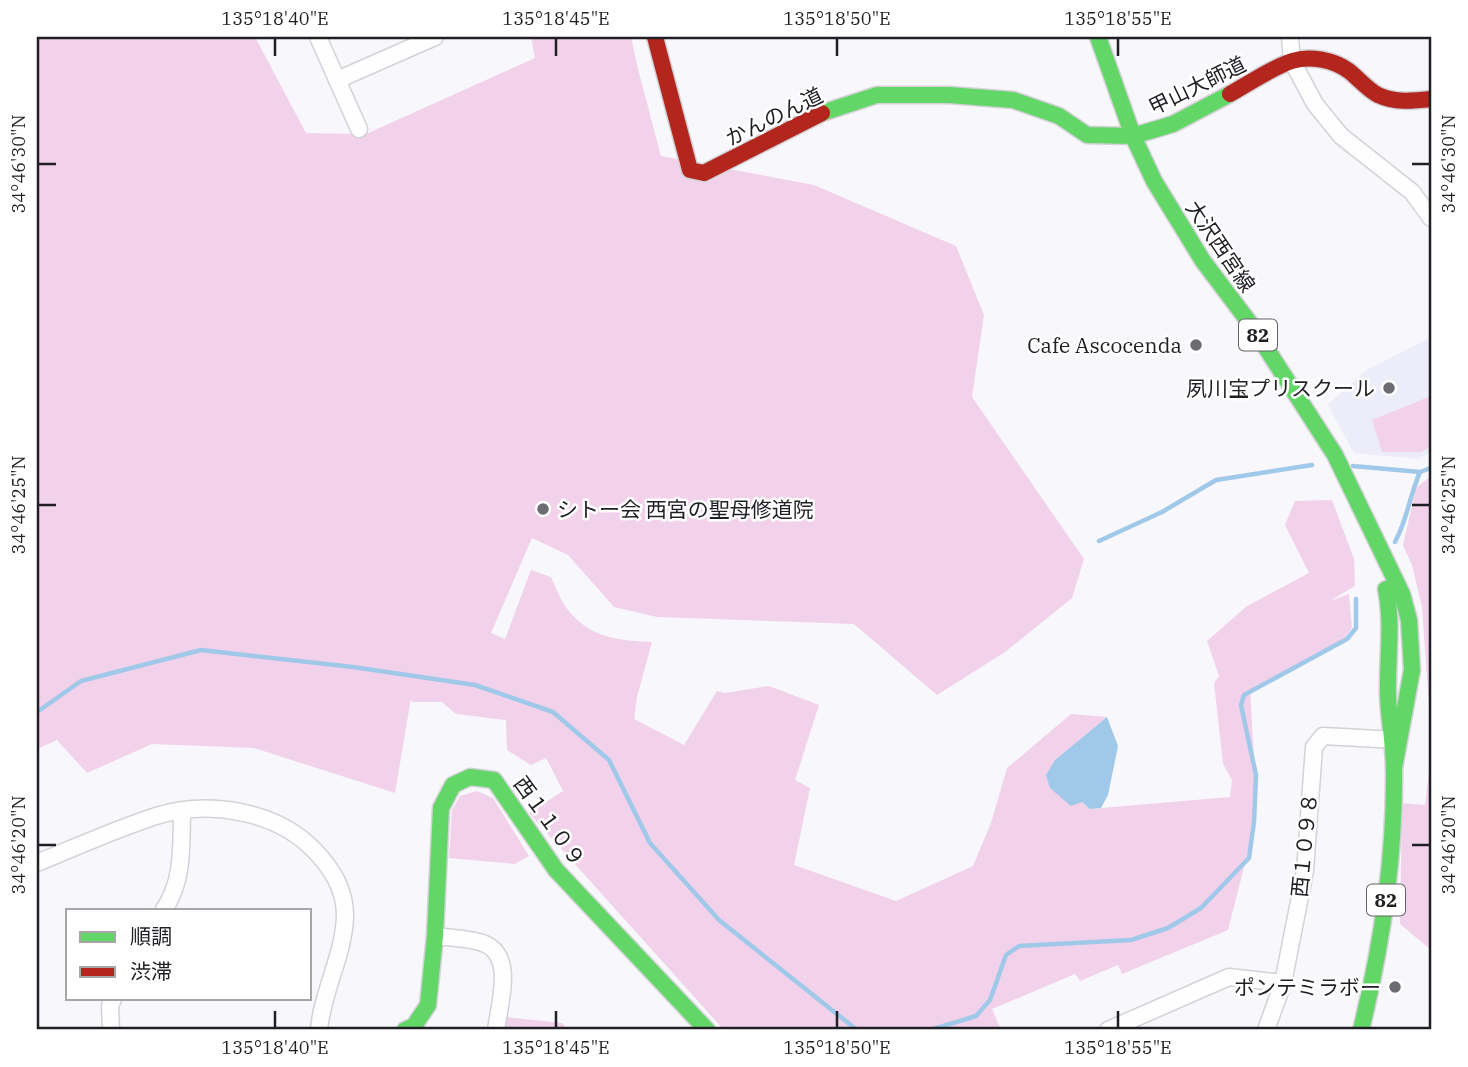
<svg xmlns="http://www.w3.org/2000/svg" width="1468" height="1067" font-family="'IBM Plex Serif','Noto Sans JP',serif">
  <style>
    .built { fill: #edecf9 }
    .green { fill: #f2d2ea }
    .water { fill: #a0c8e8 }
    .lines { fill: none; stroke-linecap: round; stroke-linejoin: round }
    .stream { stroke: #a0c8e8; stroke-width: 4.5 }
    .street-casing { stroke: #d3d2d7; stroke-width: 19 }
    .fast-casing { stroke: #d3d2d7; stroke-width: 19 }
    .jam-casing { stroke: #d3d2d7; stroke-width: 19 }
    .street { stroke: #fefeff; stroke-width: 16 }
    .fast { stroke: #63d668; stroke-width: 16 }
    .jam { stroke: #b3261e; stroke-width: 16 }
    .ticks { fill: none; stroke: #201f24; stroke-width: 2.5 }
    .poi-dot { fill: #6c6b70; stroke: #fff; stroke-width: 2.5 }
    .labels { text-anchor: middle; dominant-baseline: central; stroke-width: 5; stroke-linejoin: round; paint-order: stroke }
    .shield { fill: #fff; stroke: #636266; stroke-width: 2 }
    .shield-label { font-size: 19px; font-weight: bold; fill: #201f24 }
    .street-label { font-size: 21px; fill: #201f24; stroke: #fff }
    .poi-label { font-size: 21px; fill: #201f24; stroke: #fff; text-anchor: end }
    .neatline { fill: none; stroke: #201f24; stroke-width: 2.5 }
    .ticks-label { font-size: 18px; text-anchor: middle; fill: #201f24 }
  </style>
  <rect width="100%" height="100%" fill="#f8f7fc"/>
  <polygon class="built" points="1431,337 1431,452 1418,459 1354,453 1328,405 1365,371"/>
  <g class="green">
    <path d="M37 37H255L306 133 366 134 535 58 531 37H631L638 69 661 156 814 185 956 246 984 315 972 397 1084 559 1072 598 1005 652 937 695 854 624 657 617 614 607 568 555 532 538 491 633 505 639 531 570 551 577C556 588 561 602 569 611 590 638 621 641 652 642L637 697 634 719 684 745 717 691 725 693 769 686 819 705 795 780 810 788 794 865 896 901 973 866 991 823 1007 768 1071 714 1107 717 1055 760 1082 802 1090 809 1230 797 1232 780 1223 764 1214 683 1219 676 1207 641 1247 606 1309 573 1285 525 1295 501 1332 500 1354 559 1355 586 1330 601 1349 594 1352 628 1342 641 1250 690 1256 792 1253 832 1228 930 1122 974 1118 965 1080 981 1075 974 992 1009 1001 1030H724L529 813 563 791 546 758 531 765 507 750 506 720 456 714 442 702H412L411 698 395 793 254 748 152 744 87 773 57 740 37 749Z"/>
    <polygon points="1431,396 1431,446 1421,452 1382,452 1372,420"/>
    <polygon points="1431,476 1431,734 1422,607 1412,565 1403,545 1416,488"/>
    <polygon points="1431,756 1431,950 1400,924 1402,803 1425,805"/>
    <polygon points="477,791 493,798 529,856 515,864 449,858 452,810 460,796"/>
    <polygon points="506,1017 562,1023 568,1030 505,1030"/>
  </g>
  <polygon class="water" points="1107,717 1118,746 1108,795 1101,808 1090,809 1082,802 1071,806 1050,788 1046,775 1055,760"/>
  <g class="lines">
    <g class="stream">
      <polyline points="1353,466 1420,472 1431,468"/>
      <polyline points="1099,541 1162,512 1216,480 1312,465"/>
      <path d="M1395 542C1408 518 1409 497 1420 472"/>
      <polyline points="37,712 81,681 201,650 353,667 475,685 553,712 609,760 650,843 719,920 857,1030"/>
      <polyline points="930,1030 976,1016 990,1000 1006,955 1019,946 1131,940 1168,928 1201,908 1249,858 1254,822 1256,775 1241,705 1244,695 1347,639 1356,628 1356,599"/>
    </g>
    <g class="street-casing">
      <g id="street">
        <polyline points="318,37 359,129"/>
        <polyline points="1290,37 1292,61 1315,104 1341,136 1412,192 1431,218"/>
        <polyline points="337,80 435,37"/>
        <path d="M37 863C76 847 116 829 156 816 208 800 276 810 315 851 332 869 345 889 345 916 344 955 322 992 319 1030"/>
        <path d="M163 911C184 881 181 847 182 811"/>
        <path d="M435 936C450 938 471 938 485 944 515 957 499 1005 496 1030"/>
        <polyline points="111,1030 110,1006 113,999"/>
        <polyline points="1108,1030 1229,977 1283,983"/>
        <polyline points="1266,1030 1283,983 1305,871 1314,747 1323,736 1397,740"/>
      </g>
    </g>
    <g class="fast-casing">
      <g id="fast">
        <polyline points="1098,37 1133,136 1154,181 1203,261 1252,326 1335,455 1402,594 1409,620 1412,670 1394,768"/>
        <polyline points="822,113 877,95 949,95 1013,100 1059,116 1087,135 1133,136 1173,124 1230,94"/>
        <polyline points="405,1030 414,1026 428,1005 435,936 441,808 453,785 470,777 494,780 556,870 707,1030"/>
        <path d="M1361 1030C1382 945 1395 858 1394 770 1394 745 1389 721 1388 696 1387 660 1393 625 1386 589"/>
      </g>
    </g>
    <g class="jam-casing">
      <g id="jam">
        <polyline points="655,37 690,170 704,173 822,113"/>
        <path d="M1230 94C1250 83 1271 68 1292 61 1310 55 1334 60 1349 71 1359 79 1367 89 1378 95 1395 103 1413 101 1431 99"/>
      </g>
    </g>
    <use href="#street" class="street"/>
    <use href="#fast" class="fast"/>
    <use href="#jam" class="jam"/>
  </g>
  <path class="ticks" d="M275 38V56M556 38V56M837 38V56M1118 38V56M38 164H56M1412 164H1430M38 505H56M1412 505H1430M38 845H56M1412 845H1430M275 1011V1028M556 1011V1028M837 1011V1028M1118 1011V1028"/>
  <g class="poi-dot">
    <circle cx="1196" cy="345" r="7"/>
    <circle cx="1389" cy="388" r="7"/>
    <circle cx="543" cy="509" r="7"/>
    <circle cx="1395" cy="987" r="7"/>
  </g>
  <g class="labels">
    <g class="shield">
      <rect x="1239" y="319.5" width="38" height="31" rx="5"/>
      <rect x="1367" y="884.5" width="38" height="31" rx="5"/>
    </g>
    <g class="shield-label">
      <text x="1258" y="335">82</text>
      <text x="1386" y="900">82</text>
    </g>
    <g class="street-label">
      <text transform="translate(1197 85) rotate(-26)">甲山大師道</text>
      <text transform="translate(774 116) rotate(-26)">かんのん道</text>
      <text transform="translate(1221 246) rotate(56)">大沢西宮線</text>
      <text transform="translate(550 821) rotate(54)">西１１０９</text>
      <text transform="translate(1304 845) rotate(-84)">西１０９８</text>
    </g>
    <g class="poi-label">
      <text x="1182" y="345">Cafe Ascocenda</text>
      <text x="1375" y="388">夙川宝プリスクール</text>
      <text x="557" y="509" text-anchor="start">シトー会 西宮の聖母修道院</text>
      <text x="1381" y="987">ポンテミラボー</text>
    </g>
  </g>
  <rect width="1468" height="1067" fill="none" stroke="#ffffff" stroke-width="77"/>
  <rect x="66" y="909" width="245" height="91" fill="#ffffff" stroke="#a6a5a7" stroke-width="2"/>
  <rect x="80" y="932" width="35" height="10" fill="#63d668" stroke="#a6a5a7" stroke-width="2"/>
  <text x="130" y="944" font-size="21" fill="#201f24">順調</text>
  <rect x="80" y="967" width="35" height="10" fill="#b3261e" stroke="#a6a5a7" stroke-width="2"/>
  <text x="130" y="979" font-size="21" fill="#201f24">渋滞</text>
  <rect x="38" y="38" width="1392" height="990" class="neatline"/>
  <g class="ticks-label">
    <text x="275" y="25">135°18'40"E</text>
    <text x="556" y="25">135°18'45"E</text>
    <text x="837" y="25">135°18'50"E</text>
    <text x="1118" y="25">135°18'55"E</text>
    <text transform="translate(19 164) rotate(-90)" y="6">34°46'30"N</text>
    <text transform="translate(1449 164) rotate(-90)" y="6">34°46'30"N</text>
    <text transform="translate(19 505) rotate(-90)" y="6">34°46'25"N</text>
    <text transform="translate(1449 505) rotate(-90)" y="6">34°46'25"N</text>
    <text transform="translate(19 845) rotate(-90)" y="6">34°46'20"N</text>
    <text transform="translate(1449 845) rotate(-90)" y="6">34°46'20"N</text>
    <text x="275" y="1054">135°18'40"E</text>
    <text x="556" y="1054">135°18'45"E</text>
    <text x="837" y="1054">135°18'50"E</text>
    <text x="1118" y="1054">135°18'55"E</text>
  </g>
</svg>
